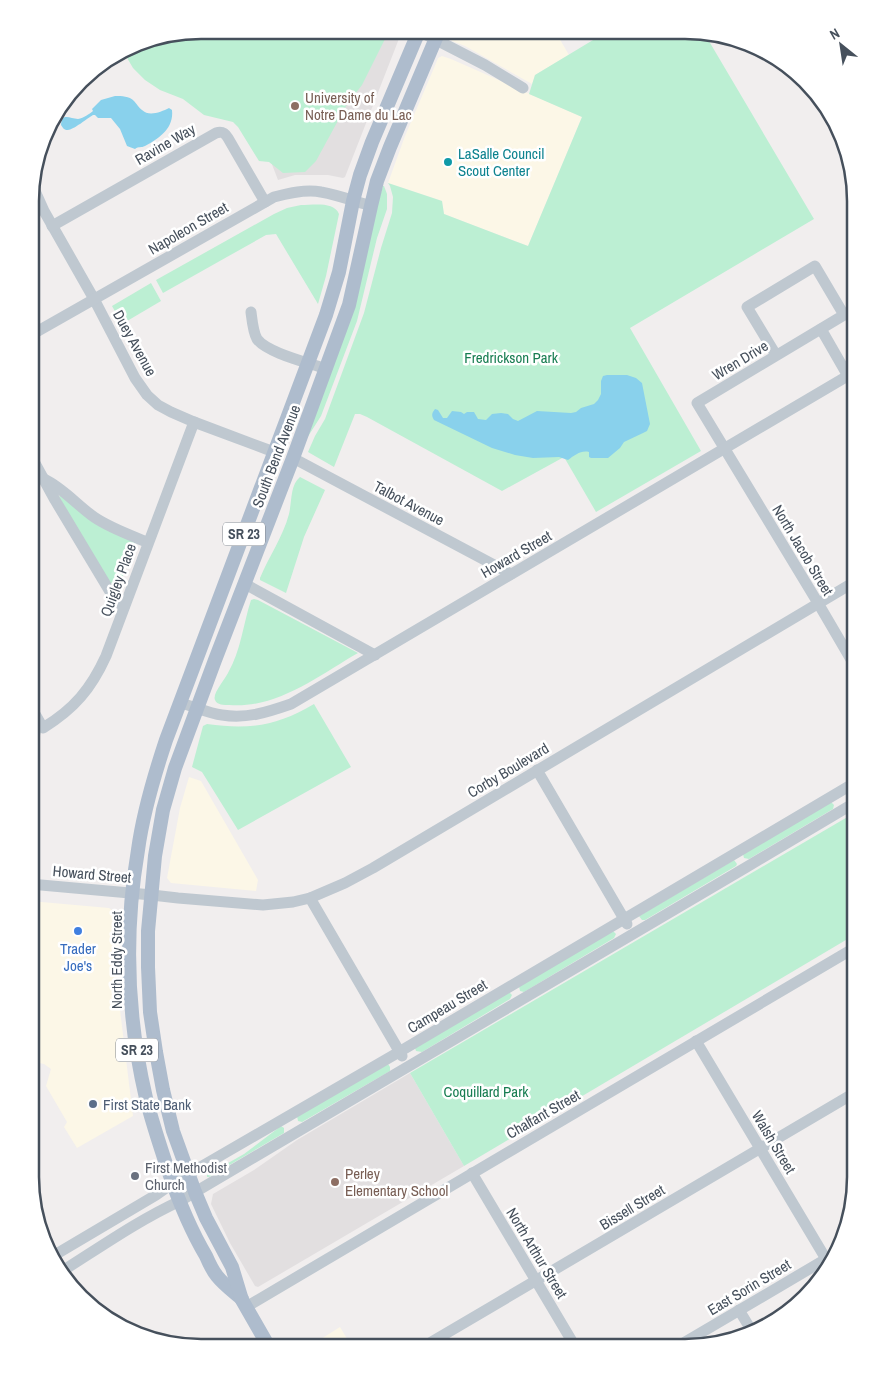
<svg xmlns="http://www.w3.org/2000/svg" width="886" height="1378" font-family="'Archivo Narrow',sans-serif">
  <style>
    .commercial { fill: #fcf7e7 }
    .education { fill: #e2dfe0 }
    .green { fill: #bcefd3 }
    .water { fill: #89d1ec }
    .lines { fill: none; stroke-linecap: round; stroke-linejoin: round }
    .minor { stroke: #bfc8d0; stroke-width: 11 }
    .major { stroke: #aebccd; stroke-width: 14 }
    .education-dot { fill: #8d6e63; stroke: #fff; stroke-width: 2 }
    .culture-dot { fill: #0f9aa8; stroke: #fff; stroke-width: 2 }
    .shop-dot { fill: #3f7fe0; stroke: #fff; stroke-width: 2 }
    .service-dot { fill: #5c6f8a; stroke: #fff; stroke-width: 2 }
    .worship-dot { fill: #6b7280; stroke: #fff; stroke-width: 2 }
    .labels { text-anchor: middle; dominant-baseline: central; stroke-width: 5; stroke-linejoin: round; paint-order: stroke }
    .shield { fill: #fff; stroke: #7e848d; stroke-width: 1 }
    .shield-label { font-size: 14px; font-weight: bold; fill: #46505c }
    .education-label { font-size: 15px; fill: #785e54; stroke: #fff; text-anchor: start }
    .street-label { font-size: 15px; fill: #46505c; stroke: #fff }
    .culture-label { font-size: 15px; fill: #0d838f; stroke: #fff; text-anchor: start }
    .park-label { font-size: 15px; fill: #177d51; stroke: #fff }
    .shop-label { font-size: 15px; fill: #366cbe; stroke: #fff }
    .service-label { font-size: 15px; fill: #4e5e75; stroke: #fff; text-anchor: start }
    .worship-label { font-size: 15px; fill: #5b616d; stroke: #fff; text-anchor: start }
    .rim { fill: none; stroke: #46505c; stroke-width: 2.5 }
  </style>
  <rect width="100%" height="100%" fill="#f1eeee"/>
  <g class="commercial">
    <polygon points="450,31 555,31 569,55 535,75 532,84 465,46 452,41 449,37 448,34"/>
    <polygon points="442,56 451,59 582,117 528,246 444,214 442,201 388,183 405,136 434,68 438,58"/>
    <polygon points="189,777 201,781 258,880 256,891 171,883 167,878 180,808"/>
    <polygon points="30,901 109,908 115,912 119,919 118,975 120,1010 133,1116 77,1148 64,1127 67,1122 46,1086 51,1069 44,1064 30,1061"/>
    <polygon points="340,1327 352,1347 325,1347 321,1339"/>
  </g>
  <g class="education">
    <polygon points="200,30 402,31 345,177 343,178 328,175 295,175 278,180 268,154 254,126"/>
    <polygon points="410,1073 464,1166 258,1287 255,1286 230,1243 211,1204 213,1194 254,1170 297,1140"/>
  </g>
  <g class="green">
    <polygon points="200,30 389,31 362,85 346,106 316,161 305,172 283,173 269,162 259,161 238,127 233,122 204,115 183,99 160,90 145,80 133,68 123,51 135,43"/>
    <polygon points="621,31 703,31 814,219 630,328 701,451 596,512 564,457 502,491 367,417 360,414 355,414 334,467 308,452 315,436 325,419 364,313 381,248 392,213 393,197 390,186 388,183 442,201 444,214 528,246 582,117 529,94 535,75 603,34 607,39"/>
    <polygon points="383,186 384,186 387,194 387,209 377,238 357,321 321,416 307,438"/>
    <path d="M301 205C313 205 334 201 339 214L326 276 318 304 276 234 266 235 163 293 156 280 274 214 287 208Z"/>
    <polygon points="151,283 161,301 122,324 112,306"/>
    <path d="M300 477 325 490 304 537 286 593 260 580V578C269 556 283 537 289 514 292 502 290 485 300 477Z"/>
    <polygon points="60,496 61,496 136,541 116,594 59,497"/>
    <path d="M254 599 258 600 358 653C318 676 277 709 229 705 224 705 217 705 215 700 212 694 225 679 228 673 241 650 243 625 251 600Z"/>
    <path d="M314 704 351 767 238 830 202 772 192 767 203 726 207 724C249 730 277 726 314 704Z"/>
    <polygon points="831,802 834,805 833,809 749,859 744,858 743,854"/>
    <polygon points="856,812 856,934 464,1166 410,1073"/>
    <polygon points="734,860 737,864 736,866 645,920 642,920 639,916"/>
    <polygon points="613,931 616,934 614,938 524,992 520,991 519,986"/>
    <polygon points="509,992 512,995 510,999 422,1052 416,1051 415,1048"/>
    <polygon points="388,1064 390,1067 390,1071 302,1122 298,1121 297,1116"/>
    <polygon points="281,1126 284,1128 284,1133 209,1177 207,1177 207,1175 244,1154"/>
  </g>
  <g class="water">
    <path d="M115 96C122 96 129 96 134 101 137 104 139 108 142 110 149 117 161 112 169 108L172 110C174 128 160 138 145 146 141 148 139 146 135 149L127 146 120 129 111 118H98L95 115H93C88 118 73 130 68 130 64 130 63 128 61 125 62 112 70 119 78 119 84 118 89 114 93 111L92 109 101 100Z"/>
    <path d="M607 375H627L636 378 642 383 650 424 647 431 643 433 624 442 620 448 608 458H591L589 457V452C581 450 575 455 568 460L559 457 533 458 515 455 492 448 434 420C431 415 432 413 435 409L438 410 443 418H447L452 411 461 412 464 414 467 412H474L478 419 486 420 492 414 501 413 508 414 513 419 518 421 537 411 571 413 576 412 581 408 594 404 598 400 601 394V381L603 376Z"/>
  </g>
  <g class="lines">
    <g class="minor">
      <polyline points="419,31 485,65 523,88"/>
      <polyline points="31,182 44,211 94,299 135,378 147,395 158,405 171,412 194,422 274,452"/>
      <path d="M52 226 216 133C222 131 225 133 228 138L265 202"/>
      <path d="M251 312C252 320 253 332 257 339 267 353 310 363 326 369"/>
      <polyline points="821,329 848,376"/>
      <path d="M31 335 274 197C289 193 306 189 321 192 338 195 354 201 371 206"/>
      <polyline points="776,355 747,307 815,266 844,315 697,403 818,603 856,668"/>
      <polyline points="31,456 55,500 115,600 124,607"/>
      <polyline points="293,458 511,574"/>
      <path d="M44 479C63 488 77 505 94 517 110 528 130 535 147 542"/>
      <polyline points="245,584 375,655"/>
      <path d="M180 703C193 706 208 713 222 715 247 719 268 712 291 704L856 371"/>
      <path d="M31 707 43 728C74 709 91 689 106 656L194 422"/>
      <polyline points="31,736 35,733"/>
      <polyline points="537,770 627,924"/>
      <polyline points="30,884 152,895 178,898 263,905 293,902 310,898 345,883 373,868 856,581"/>
      <polyline points="310,898 402,1056"/>
      <polyline points="696,1041 826,1259"/>
      <polyline points="472,1173 576,1348"/>
      <polyline points="53,1256 156,1195 173,1183 399,1052 856,782"/>
      <path d="M64 1270C102 1246 139 1220 180 1201L745 868 856 802"/>
      <polyline points="246,1307 856,947"/>
      <polyline points="739,1310 753,1333"/>
      <polyline points="423,1347 856,1092"/>
      <polyline points="675,1348 838,1252"/>
    </g>
    <g class="major">
      <path d="M242 1299C234 1292 224 1285 217 1276 212 1270 209 1263 206 1256 190 1229 178 1199 168 1170 160 1146 152 1122 146 1098 127 1017 124 932 138 850 143 813 154 776 166 740L326 315 339 272 353 201 360 175 372 142 419 31"/>
      <polyline points="269,1347 242,1300 232,1267 206,1218 195,1192 173,1131 163,1090 156,1052 150,1012 148,967 148,931 155,856 163,810 175,768 215,660 293,458 349,305 371,206 377,181 390,147 439,31"/>
    </g>
  </g>
  <g class="education-dot">
    <circle cx="295" cy="106" r="5"/>
    <circle cx="335" cy="1182" r="5"/>
  </g>
  <circle class="culture-dot" cx="448" cy="162" r="5"/>
  <circle class="shop-dot" cx="78" cy="931" r="5"/>
  <circle class="service-dot" cx="93" cy="1104" r="5"/>
  <circle class="worship-dot" cx="135" cy="1176" r="5"/>
  <g class="labels">
    <g class="shield">
      <rect x="223" y="522.5" width="42" height="23" rx="4"/>
      <rect x="116" y="1038.5" width="42" height="23" rx="4"/>
    </g>
    <g class="shield-label">
      <text x="244" y="534">SR 23</text>
      <text x="137" y="1050">SR 23</text>
    </g>
    <g class="education-label">
      <text x="305" y="97">University of<tspan x="305" dy="17">Notre Dame du Lac</tspan></text>
      <text x="345" y="1173">Perley<tspan x="345" dy="17">Elementary School</tspan></text>
    </g>
    <g class="street-label">
      <text transform="translate(165 144) rotate(-30)">Ravine Way</text>
      <text transform="translate(188 228) rotate(-30)">Napoleon Street</text>
      <text transform="translate(135 343) rotate(61)">Duey Avenue</text>
      <text transform="translate(740 360) rotate(-31)">Wren Drive</text>
      <text transform="translate(276 456) rotate(-69)">South Bend Avenue</text>
      <text transform="translate(409 503) rotate(28)">Talbot Avenue</text>
      <text transform="translate(803 550) rotate(59)">North Jacob Street</text>
      <text transform="translate(516 554) rotate(-30)">Howard Street</text>
      <text transform="translate(118 580) rotate(-70)">Quigley Place</text>
      <text transform="translate(508 770) rotate(-31)">Corby Boulevard</text>
      <text transform="translate(92 874) rotate(5)">Howard Street</text>
      <text transform="translate(116 960) rotate(-90)">North Eddy Street</text>
      <text transform="translate(447 1006) rotate(-31)">Campeau Street</text>
      <text transform="translate(543 1114) rotate(-30)">Chalfant Street</text>
      <text transform="translate(774 1142) rotate(59)">Walsh Street</text>
      <text transform="translate(632 1207) rotate(-31)">Bissell Street</text>
      <text transform="translate(537 1253) rotate(59)">North Arthur Street</text>
      <text transform="translate(749 1287) rotate(-31)">East Sorin Street</text>
    </g>
    <g class="culture-label">
      <text x="458" y="153">LaSalle Council<tspan x="458" dy="17">Scout Center</tspan></text>
    </g>
    <g class="park-label">
      <text x="511" y="357">Fredrickson Park</text>
      <text x="486" y="1091">Coquillard Park</text>
    </g>
    <g class="shop-label">
      <text x="78" y="948">Trader<tspan x="78" dy="17">Joe's</tspan></text>
    </g>
    <g class="service-label">
      <text x="103" y="1104">First State Bank</text>
    </g>
    <g class="worship-label">
      <text x="145" y="1167">First Methodist<tspan x="145" dy="17">Church</tspan></text>
    </g>
  </g>
  <path d="M0 0H886V1378H0ZM201 39H685A162 162 0 0 1 847 201V1177A162 162 0 0 1 685 1339H201A162 162 0 0 1 39 1177V201A162 162 0 0 1 201 39Z" fill="#fff" fill-rule="evenodd"/>
  <path class="rim" d="M201 39H685A162 162 0 0 1 847 201V1177A162 162 0 0 1 685 1339H201A162 162 0 0 1 39 1177V201A162 162 0 0 1 201 39Z"/>
  <g transform="translate(841 45) rotate(330)" stroke="#ffffff" stroke-width="4" paint-order="stroke">
  <path d="M0-4L9 19L0 12L-9 19Z" fill="#46505c"/>
  <text y="-8" font-size="14" font-weight="bold" text-anchor="middle" fill="#46505c">N</text>
  </g>
</svg>
